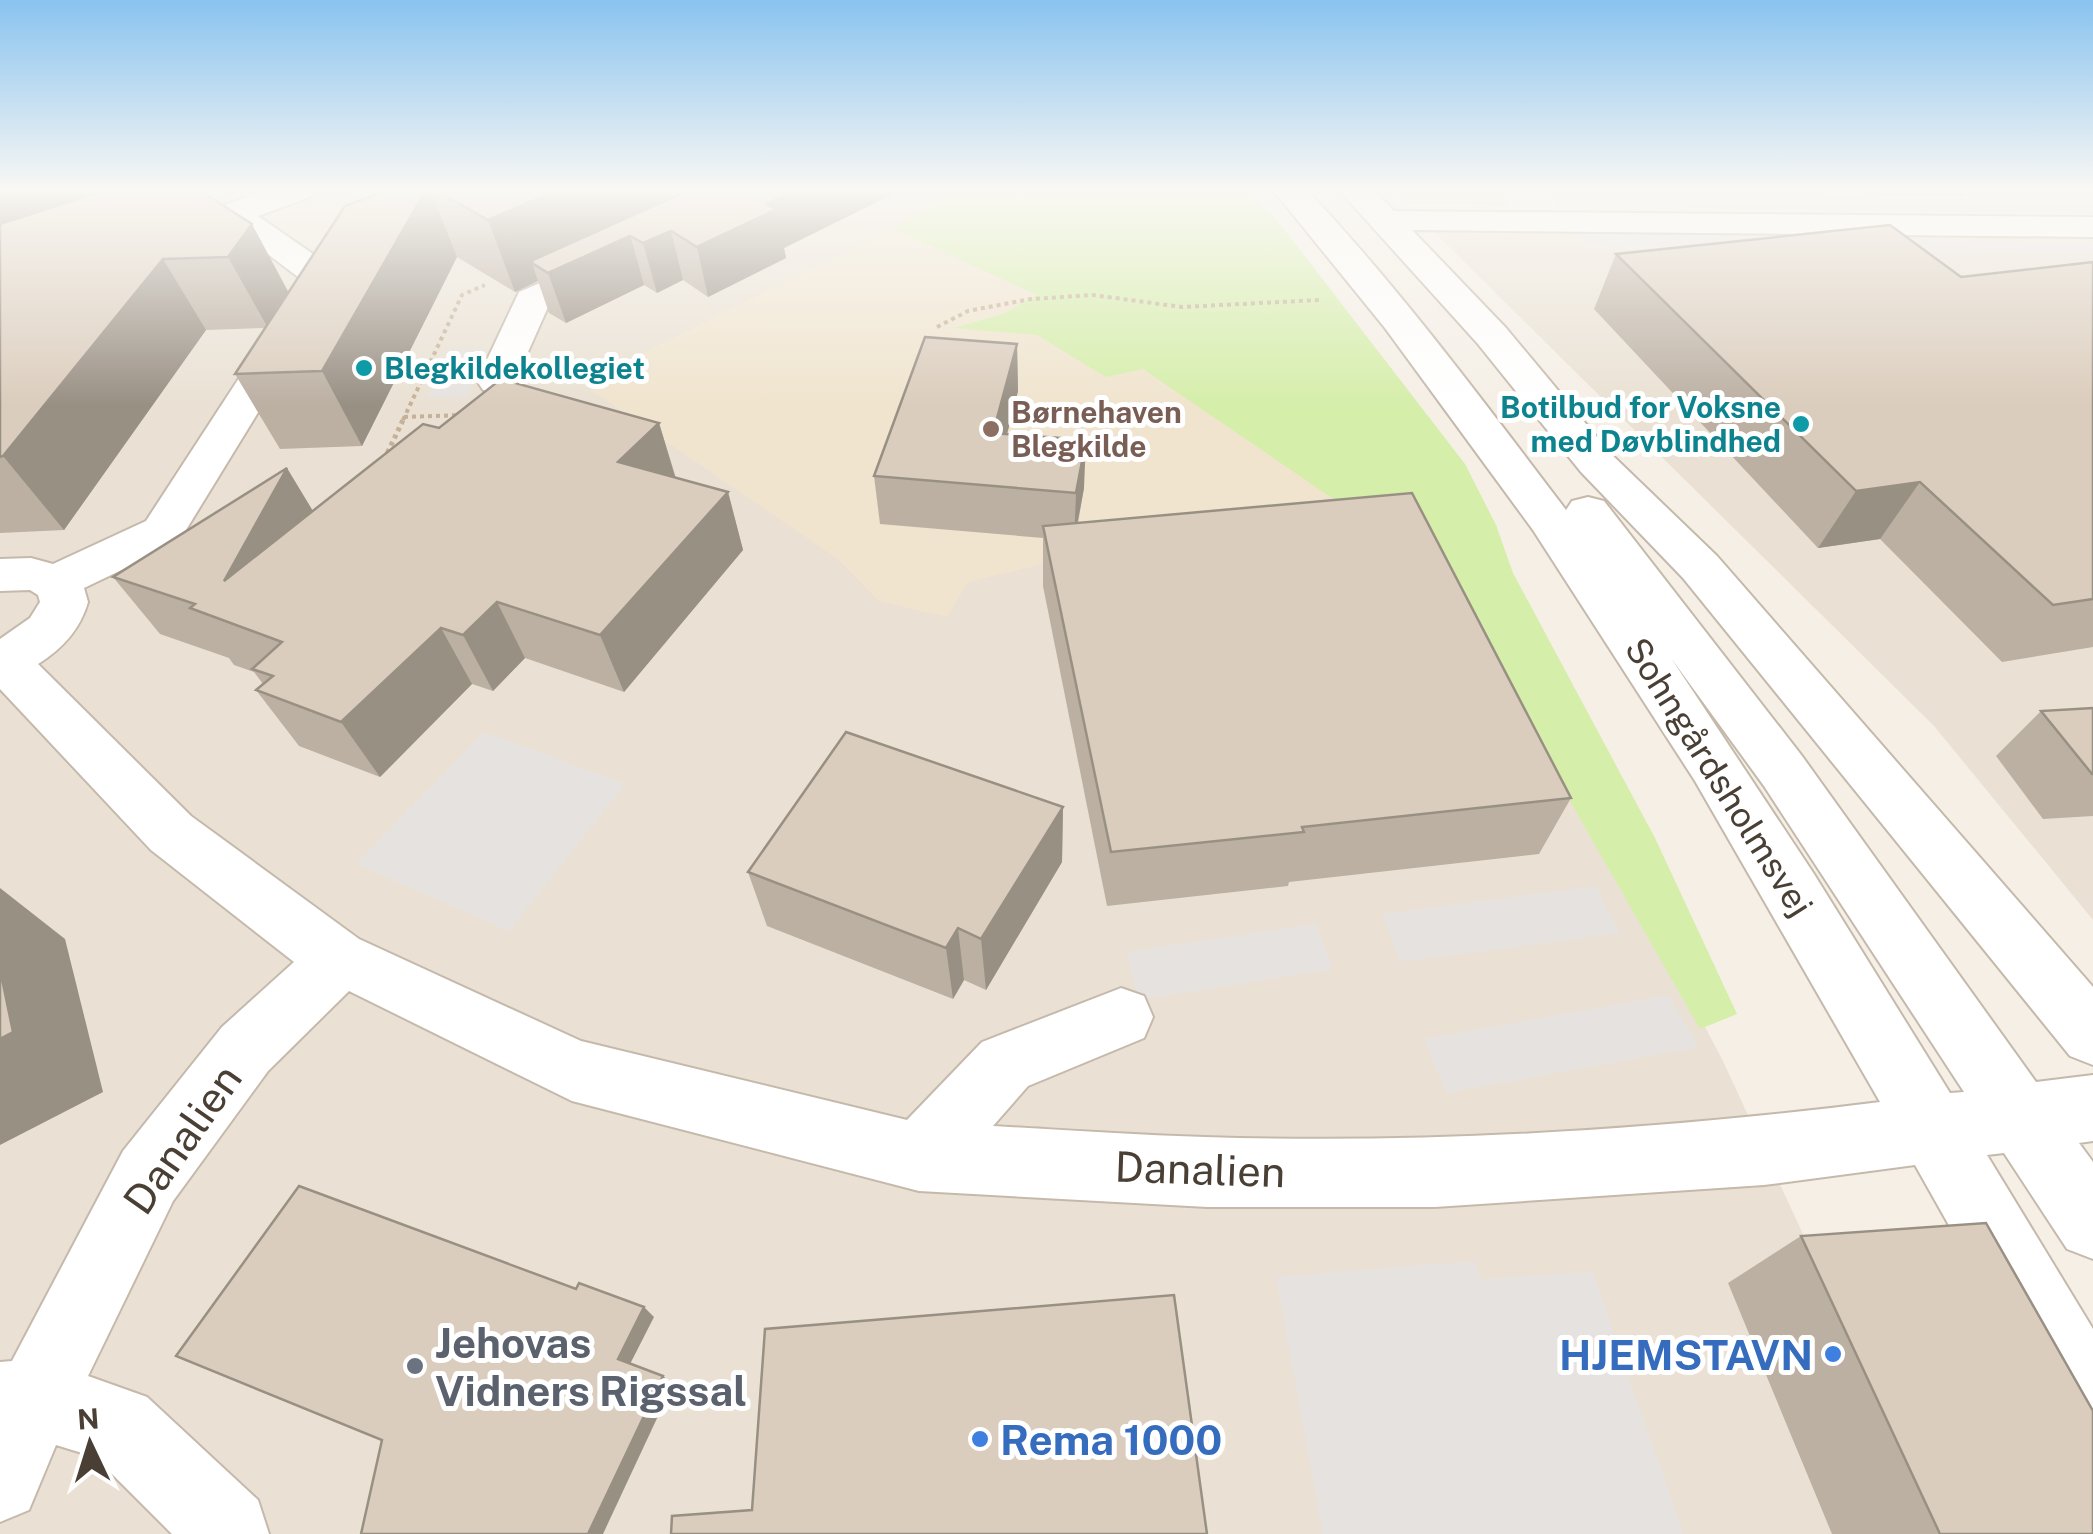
<svg xmlns="http://www.w3.org/2000/svg" width="2093" height="1534" font-family="'Public Sans',sans-serif">
  <style>
    .residential { fill: #eae1d4 }
    .education { fill: #f0e4ce }
    .green { fill: #d5eeaa }
    .parking { fill: #e6e2df }
    .lines { fill: none; stroke-linecap: round; stroke-linejoin: round }
    .minor-casing { stroke: #c5b9ab; stroke-width: 4 }
    .path-far1 { stroke: #c5b197; stroke-width: 4; stroke-dasharray: 4 4; stroke-linecap: butt }
    .path { stroke: #c5b197; stroke-width: 5; stroke-dasharray: 4 4; stroke-linecap: butt }
    .minor { fill: #fff; fill-rule: evenodd }
    .wall { fill: #bcb0a3 }
    .shaded-wall { fill: #999084 }
    .building { fill: #dbcdbd; stroke: #999084; stroke-width: 2.5 }
    .culture-dot { fill: #0f9aa8; stroke: #fff; stroke-width: 4 }
    .education-dot { fill: #8d6e63; stroke: #fff; stroke-width: 4 }
    .shop-dot { fill: #3f7fe0; stroke: #fff; stroke-width: 4 }
    .worship-dot { fill: #6b7280; stroke: #fff; stroke-width: 4 }
    .labels { text-anchor: middle; dominant-baseline: central; stroke-width: 10; stroke-linejoin: round; paint-order: stroke }
    .far-culture-label { font-size: 30px; font-weight: bold; fill: #0d838f; stroke: #fff; text-anchor: start }
    .far-education-label { font-size: 30px; font-weight: bold; fill: #785e54; stroke: #fff; text-anchor: start }
    .street-label { font-size: 35px; fill: #493f34; stroke: #fff }
    .near-street-label { font-size: 42px; fill: #493f34; stroke: #fff }
    .near-worship-label { font-size: 42px; font-weight: bold; fill: #5b616d; stroke: #fff; text-anchor: start }
    .near-shop-label { font-size: 42px; font-weight: bold; fill: #366cbe; stroke: #fff; text-anchor: end }
  </style>
  <rect width="100%" height="100%" fill="#f5efe6"/>
  <g class="residential">
    <polygon points="0,190 961,190 893,229 1414,474 1723,1061 1822,1275 2029,1534 0,1534"/>
    <polygon points="1432,230 2093,233 2093,920 1934,726"/>
  </g>
  <polygon class="education" points="968,190 1414,474 1144,547 1114,547 968,582 947,617 879,601 838,559 582,384"/>
  <g class="green">
    <polygon points="961,190 1248,190 1277,220 1465,464 1496,525 1513,573 1655,838 1737,1014 1700,1029 1554,773 1413,537 1329,496 1143,369 1106,377 1037,335 954,328 1003,314 1037,295 892,228"/>
    <polygon points="1392,190 1500,190 1508,205 1405,204"/>
  </g>
  <g class="parking">
    <polygon points="1551,190 1823,190 1829,197 1975,199 1968,190 2093,190 2093,214 1559,206"/>
    <polygon points="1575,234 2093,242 2093,255 1581,246"/>
    <polygon points="487,349 466,397 428,398 450,350"/>
    <polygon points="484,732 625,784 509,931 356,864"/>
    <polygon points="1596,886 1620,933 1400,962 1382,914"/>
    <polygon points="1316,924 1333,969 1138,1000 1127,952"/>
    <polygon points="1669,995 1699,1047 1446,1093 1424,1039"/>
    <polygon points="1475,1261 1481,1279 1593,1272 1683,1534 1323,1534 1276,1277"/>
  </g>
  <g class="lines">
    <g class="minor-casing">
      <g id="minor">
        <polygon points="266,190 314,190 310,197 258,216 336,270 341,278 336,286 323,289 310,286 215,214 220,207"/>
        <path d="M1273 190H1307C1401 290 1483 401 1566 510L1572 501 1588 497 1604 501 1802 756 2036 1082 2093 1075V1141L2079 1143 2093 1162V1259L2067 1249 2004 1153 1987 1155 2093 1329V1443L2065 1431 1915 1165 1764 1185 1435 1207H1207L919 1191 572 1101 349 991 268 1071 173 1201 88 1376 147 1397 258 1500 269 1534H172L95 1457 56 1445 29 1510 0 1522V1362L12 1361 123 1151 222 1027 294 962 151 850 0 689V639L30 618 40 602 38 595 30 590 0 591V559L31 558 53 564 146 521 273 326 287 322 301 326 306 334 178 543 84 588 88 602C80 630 62 649 38 664L191 816 359 939 581 1041 907 1120 982 1042 1121 988 1144 996 1153 1017 1144 1038 1028 1086 993 1126C1064 1130 1134 1135 1205 1137 1430 1144 1658 1130 1880 1102L1695 781 1533 530 1385 328ZM1671 658 1764 786 1964 1092 1950 1093 1814 874Z"/>
        <polygon points="1339,190 1374,190 1394,211 2093,217 2093,237 1412,230 1506,328 1611,454 1717,556 2093,987 2093,1065 2070,1056 1683,578 1581,472 1478,344"/>
        <polygon points="609,253 622,256 627,264 622,272 548,307 511,390 497,393 483,390 477,381 519,292"/>
      </g>
    </g>
    <g class="path-far1">
      <polyline points="937,327 968,311 1031,299 1093,295 1182,307 1319,300"/>
      <polyline points="404,417 463,415"/>
      <polyline points="403,420 462,295 485,285"/>
    </g>
    <polyline class="path" points="384,460 404,418"/>
    <use href="#minor" class="minor"/>
  </g>
  <g class="wall">
    <polygon points="0,190 81,190 85,196 97,193 93,190 199,190 288,292 388,190 672,190 673,197 689,190 901,190 784,248 786,258 708,297 683,280 657,293 644,285 566,323 549,313 538,281 515,292 457,257 362,446 280,449 235,374 265,328 206,330 64,530 0,533"/>
    <polygon points="1867,190 1968,190 1965,196 1871,195"/>
    <polygon points="1616,254 1961,277 2093,262 2093,647 2002,662 1880,539 1818,548 1594,309"/>
    <polygon points="1017,344 1018,391 1007,434 1084,488 1078,523 1571,798 1539,854 1289,882 1288,886 1107,906 1043,586 1043,538 880,524 874,476"/>
    <polygon points="659,423 676,478 728,492 743,550 624,692 525,658 493,691 472,684 380,777 299,746 256,690 263,684 254,672 234,665 229,658 160,634 113,577 313,511"/>
    <polygon points="2093,708 2093,816 2043,819 1996,756 2041,711"/>
    <polygon points="1063,807 1062,862 986,990 964,980 953,999 767,926 748,872"/>
    <polygon points="1801,1236 2093,1534 1832,1534 1728,1283"/>
  </g>
  <g class="shaded-wall">
    <polygon points="17,190 81,190 114,242 0,282 0,196"/>
    <polygon points="426,190 430,190 457,257 362,446 322,371"/>
    <polygon points="558,190 672,190 678,215 631,238 644,285 566,323 548,273 532,263 538,281 515,292 488,220"/>
    <polygon points="796,190 901,190 784,248 786,258 708,297 697,247 766,204"/>
    <polygon points="252,224 290,295 268,328 228,257"/>
    <polygon points="671,231 683,280 657,293 643,243"/>
    <polygon points="163,259 206,330 64,530 3,456"/>
    <polygon points="1017,344 1018,391 995,481 993,433"/>
    <polygon points="659,423 676,480 618,462"/>
    <polygon points="1086,440 1084,488 1074,541 1076,493"/>
    <polygon points="287,468 322,526 224,581"/>
    <polygon points="1920,482 1880,539 1818,548 1856,491"/>
    <polygon points="728,492 743,550 624,692 600,635"/>
    <polygon points="497,602 525,658 493,691 463,635"/>
    <polygon points="441,628 472,684 380,777 341,722"/>
    <polygon points="1063,807 1062,862 986,990 981,939"/>
    <polygon points="0,888 65,939 103,1092 0,1145"/>
    <polygon points="958,928 964,980 953,999 946,948"/>
    <polygon points="644,1307 654,1317 628,1368 618,1359"/>
    <polygon points="663,1376 673,1384 603,1534 588,1534"/>
  </g>
  <g class="building">
    <polygon points="0,190 17,190 0,196"/>
    <polygon points="105,190 199,190 252,224 228,257 163,259 3,456 0,457 0,224"/>
    <polygon points="388,190 426,190 322,371 235,374 345,206"/>
    <polygon points="436,190 558,190 488,220"/>
    <polygon points="689,190 796,190 766,204 777,209 697,247 671,231 643,243 630,236 548,273 532,263 533,260"/>
    <polygon points="1890,225 1961,277 2093,262 2093,599 2053,605 1920,482 1856,491 1616,254"/>
    <polygon points="925,337 1017,344 993,433 1086,440 1076,493 874,476"/>
    <polygon points="501,379 659,423 618,462 728,492 600,635 497,602 463,635 441,628 341,722 256,690 273,676 252,669 282,642 190,608 195,604 113,577 287,468 224,581 423,424 439,428"/>
    <polygon points="1412,493 1571,798 1302,827 1304,832 1111,852 1043,526"/>
    <polygon points="2093,708 2093,774 2092,774 2041,711"/>
    <polygon points="846,732 1063,807 981,939 958,928 946,948 748,872"/>
    <polygon points="0,969 13,1032 0,1039"/>
    <polygon points="299,1186 576,1289 579,1283 644,1307 618,1359 663,1376 588,1534 361,1534 382,1440 176,1356"/>
    <polygon points="1986,1223 2093,1411 2093,1534 1940,1534 1801,1236"/>
    <polygon points="1174,1295 1207,1534 671,1534 672,1516 752,1510 765,1329"/>
  </g>
  <linearGradient id="sky" x2="0" y2="1"><stop stop-color="#89c3ef"/><stop offset="0.47" stop-color="#faf8f4"/><stop offset="1" stop-color="#faf8f4" stop-opacity="0"/></linearGradient>
  <rect width="2093" height="405" fill="url(#sky)"/>
  <g class="culture-dot">
    <circle cx="364" cy="368" r="10"/>
    <circle cx="1801" cy="424" r="10"/>
  </g>
  <circle class="education-dot" cx="991" cy="429" r="10"/>
  <g class="shop-dot">
    <circle cx="1833" cy="1354" r="10"/>
    <circle cx="980" cy="1439" r="10"/>
  </g>
  <circle class="worship-dot" cx="415" cy="1366" r="10"/>
  <g class="labels">
    <g class="far-culture-label">
      <text x="384" y="368">Blegkildekollegiet</text>
      <text x="1781" y="407" text-anchor="end">Botilbud for Voksne<tspan x="1781" dy="34">med Døvblindhed</tspan></text>
    </g>
    <g class="far-education-label">
      <text x="1011" y="412">Børnehaven<tspan x="1011" dy="34">Blegkilde</tspan></text>
    </g>
    <g class="street-label">
      <text transform="translate(1719 777) rotate(58)">Sohngårdsholmsvej</text>
    </g>
    <g class="near-street-label">
      <text transform="translate(182 1139) rotate(-55)">Danalien</text>
      <text transform="translate(1200 1169) rotate(2)">Danalien</text>
    </g>
    <g class="near-worship-label">
      <text x="435" y="1342">Jehovas<tspan x="435" dy="48">Vidners Rigssal</tspan></text>
    </g>
    <g class="near-shop-label">
      <text x="1813" y="1354">HJEMSTAVN</text>
      <text x="1000" y="1439" text-anchor="start">Rema 1000</text>
    </g>
  </g>
  <g transform="translate(90 1444) rotate(356)" stroke="#ffffff" stroke-width="8" paint-order="stroke">
  <path d="M0-8L18 38L0 25L-18 38Z" fill="#493f34"/>
  <text y="-15" font-size="28" font-weight="bold" text-anchor="middle" fill="#493f34">N</text>
  </g>
</svg>
